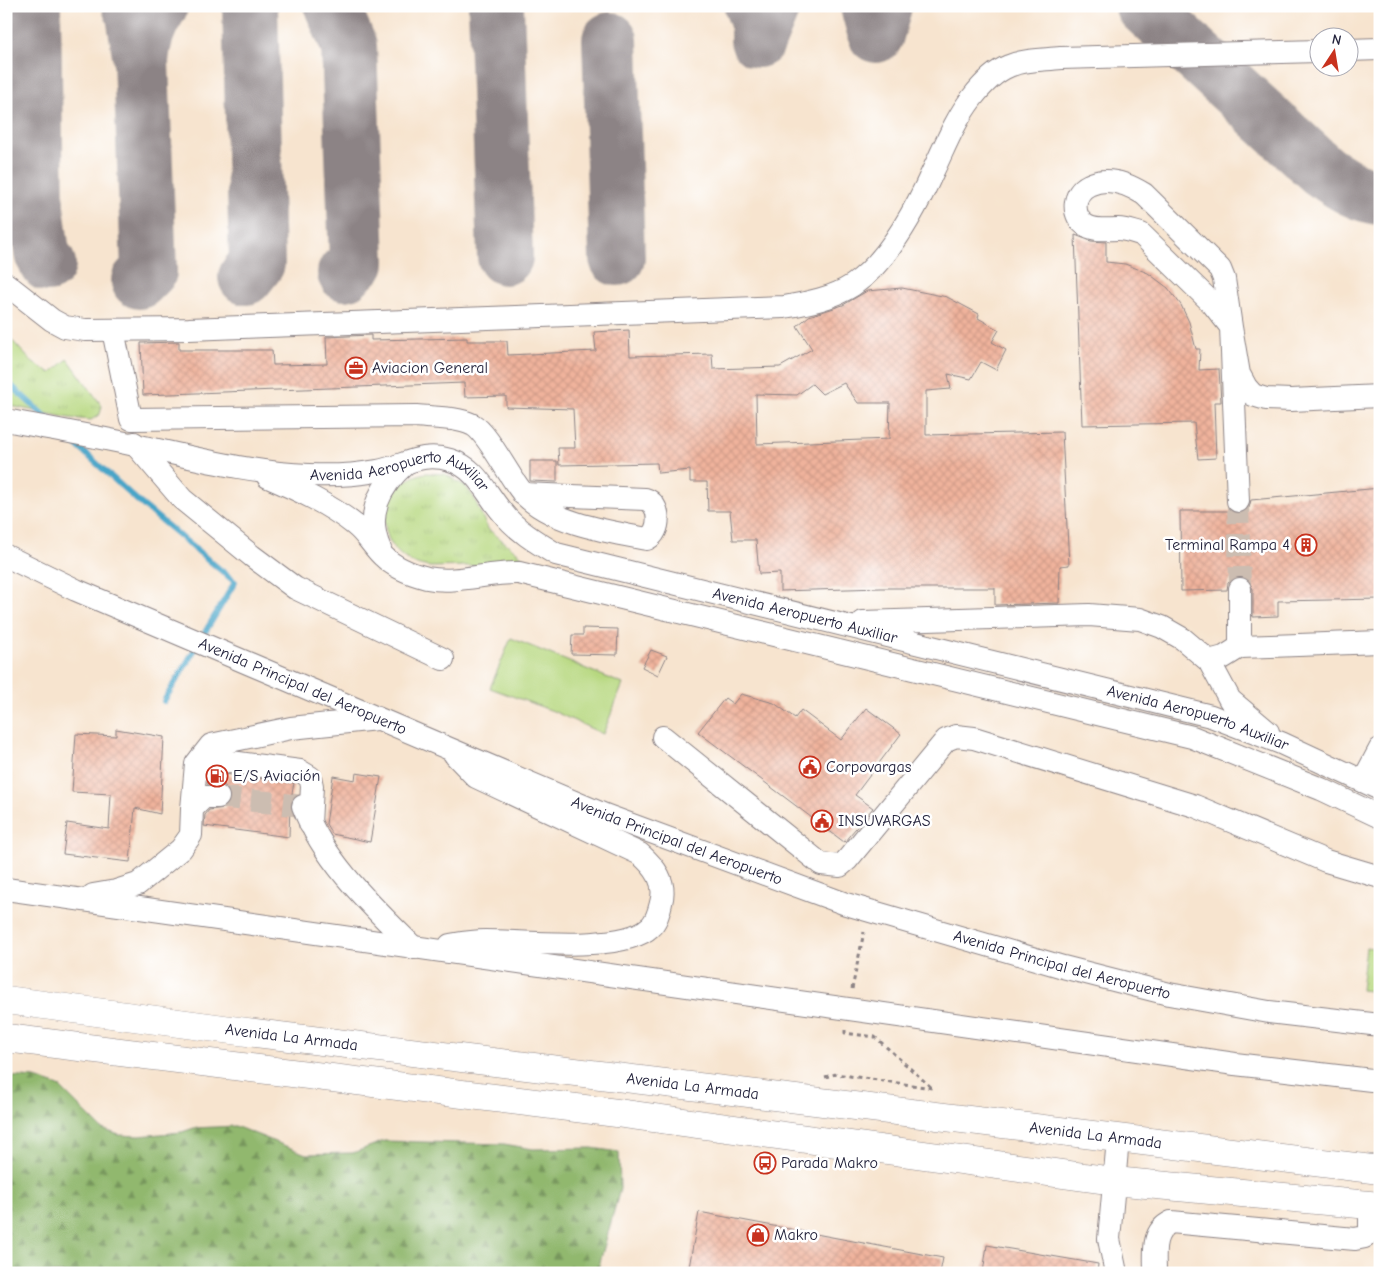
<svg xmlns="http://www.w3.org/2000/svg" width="1386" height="1279" font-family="'Comic Neue',sans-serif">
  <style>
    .grass { fill: url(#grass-tufts); stroke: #6c7d5e }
    .forest { fill: url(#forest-firs); stroke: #5a6d54 }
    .pitch { fill: #b7d880; stroke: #6c7d5e }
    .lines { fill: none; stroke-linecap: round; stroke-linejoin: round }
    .stream { stroke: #4aa5c8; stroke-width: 6 }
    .taxiway { stroke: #8c8385; stroke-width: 56 }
    .building { fill: url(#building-cross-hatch); fill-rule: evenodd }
    .minor-tunnel { stroke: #ccbdb1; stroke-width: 22; stroke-dasharray: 22 11; stroke-linecap: butt }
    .minor-casing { stroke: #8c8385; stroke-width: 24 }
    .major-casing { stroke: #8c8385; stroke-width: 29 }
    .path { stroke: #8c8385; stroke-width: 3; stroke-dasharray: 4 4; stroke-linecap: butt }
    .minor { stroke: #fff; stroke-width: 22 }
    .major { stroke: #fff; stroke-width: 28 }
    .labels { text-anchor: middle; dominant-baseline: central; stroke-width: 5; stroke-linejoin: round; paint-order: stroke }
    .poi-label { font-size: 16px; fill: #22223b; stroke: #fff; text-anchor: start }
    .street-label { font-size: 16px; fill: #22223b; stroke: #fff }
  </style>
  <defs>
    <pattern id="grass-tufts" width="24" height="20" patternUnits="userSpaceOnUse" patternTransform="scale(1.25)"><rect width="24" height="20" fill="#b7d880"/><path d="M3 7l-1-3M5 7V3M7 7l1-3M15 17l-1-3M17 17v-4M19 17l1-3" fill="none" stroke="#9db970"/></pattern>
    <pattern id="forest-firs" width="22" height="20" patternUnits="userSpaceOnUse" patternTransform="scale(1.25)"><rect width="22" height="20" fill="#91b86e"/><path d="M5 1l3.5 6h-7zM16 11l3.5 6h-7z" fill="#76955c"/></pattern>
    <pattern id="building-cross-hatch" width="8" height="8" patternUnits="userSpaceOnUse" patternTransform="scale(1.25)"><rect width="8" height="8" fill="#f0b39c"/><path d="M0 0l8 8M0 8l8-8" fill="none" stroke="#ce9a87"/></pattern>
  </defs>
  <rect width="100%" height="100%" fill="#fff"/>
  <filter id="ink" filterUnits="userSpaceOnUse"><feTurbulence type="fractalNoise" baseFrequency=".02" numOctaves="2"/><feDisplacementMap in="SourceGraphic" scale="10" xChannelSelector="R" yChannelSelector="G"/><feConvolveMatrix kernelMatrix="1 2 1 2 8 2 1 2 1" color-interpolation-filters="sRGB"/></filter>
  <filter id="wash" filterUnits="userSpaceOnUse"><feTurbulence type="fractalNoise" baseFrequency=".0096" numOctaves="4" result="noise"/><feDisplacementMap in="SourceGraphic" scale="20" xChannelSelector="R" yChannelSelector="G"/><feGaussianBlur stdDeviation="1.12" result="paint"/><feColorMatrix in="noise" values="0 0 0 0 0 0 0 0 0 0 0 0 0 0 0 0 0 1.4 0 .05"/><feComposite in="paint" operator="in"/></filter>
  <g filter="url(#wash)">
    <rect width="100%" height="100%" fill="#f7e4cf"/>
    <g class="grass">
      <polygon points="6,334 33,363 51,373 68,359 102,406 100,414 91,420 69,418 6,405"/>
      <path d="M425 473 445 474 465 486 473 496 488 529 532 564 431 567C372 561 369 486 425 473Z"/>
    </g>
    <polygon class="forest" points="6,1076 35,1078 59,1086 102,1129 119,1135 139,1136 182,1132 194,1128 235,1126 306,1154 353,1153 384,1141 504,1144 533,1149 592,1148 619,1152 620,1189 597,1273 6,1273"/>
    <g class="pitch">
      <polygon points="511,638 623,684 603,734 553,711 490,688"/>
      <polygon points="1366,947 1380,949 1380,992 1361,990"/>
    </g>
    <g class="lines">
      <g class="stream">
        <polyline points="6,381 50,421"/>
        <polyline points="70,439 139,502 235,582 164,701"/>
      </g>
      <g class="taxiway">
        <polyline points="33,6 36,207 42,253 48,264"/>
        <path d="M130 6 134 15 141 61C143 40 148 24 160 6"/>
        <polyline points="332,6 349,46 357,262 345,273"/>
        <polyline points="496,6 505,257"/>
        <polyline points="752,6 758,23 758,40 772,6"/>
        <polyline points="868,6 876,35 884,6"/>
        <path d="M1143 6 1322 170C1340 182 1358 195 1380 197"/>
        <polyline points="610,40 617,258"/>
        <polyline points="246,277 257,263 250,6"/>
        <polyline points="139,281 149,271 141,61"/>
      </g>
    </g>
    <g id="blocks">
      <g class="building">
        <polygon points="1075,235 1091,241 1106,242 1106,262 1125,264 1148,273 1168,288 1181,305 1189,322 1196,349 1200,349 1199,370 1219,369 1221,402 1214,402 1216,458 1198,459 1194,423 1082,425"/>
        <path d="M902 288 947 297 979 314 978 318 999 330 992 342 1006 350 996 370 981 362 971 379 948 374 951 389 926 391V435L1062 432 1069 565 1060 566 1059 603 995 605V588H881L780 591V573L759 574 756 540H733L730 511H708L707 482H690V470L658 473 657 463 559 465 558 448H575L573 409 506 407V396L465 397 464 383 143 395 141 343 179 342V350H272L273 365 327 364 326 337 371 335V340L467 338V341H507L508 355 596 351 594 332 629 330 630 356 712 354 713 369 780 367 812 349 797 326 809 316 843 305 867 291ZM844 383 858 403H890L889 439 757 444 756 394 797 395 812 384 822 394Z"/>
        <polygon points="530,461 557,461 557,482 530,481"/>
        <polygon points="1380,488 1380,599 1278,601 1278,616 1253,617 1253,589 1246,577 1240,576 1233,578 1228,583 1227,590 1181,591 1180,511 1230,511 1239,514 1249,508 1251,500"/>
        <polygon points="583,628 618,629 617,655 571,654 572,635 583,635"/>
        <polygon points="651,650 667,656 658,675 642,667"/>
        <polygon points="741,694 774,703 795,718 801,710 841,740 866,708 901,734 855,795 873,808 844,842 698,732 725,698 733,704"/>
        <polygon points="116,729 164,737 160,814 135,808 130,862 63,854 67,823 109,829 111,794 72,792 76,734 116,736"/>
        <polygon points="208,772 294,783 290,804 289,837 204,826 205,815 209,810 225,808 231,797 230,791 224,785 207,784"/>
        <polygon points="356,773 381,777 370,842 332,834 326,824 333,776 355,780"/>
        <polygon points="699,1212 943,1258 940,1273 688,1273"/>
        <polygon points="987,1245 1098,1264 1097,1273 983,1273"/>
      </g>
    </g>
  </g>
  <g filter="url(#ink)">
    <use href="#blocks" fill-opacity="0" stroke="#8c8385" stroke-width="1"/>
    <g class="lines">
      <g class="minor-tunnel">
        <polyline points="1238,501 1240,589"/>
        <polyline points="218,797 303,806"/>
      </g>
      <g class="minor-casing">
        <g id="minor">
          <polyline points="1348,50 1380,49"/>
          <path d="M6 284 52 320 65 327 85 330 189 329 784 307C808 303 833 298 853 285 889 260 915 211 933 171 945 146 955 120 972 98 982 85 994 72 1009 66 1025 59 1044 60 1061 58L1318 51"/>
          <path d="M113 330 131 419 416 416C434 418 457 417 473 425 488 433 510 479 523 493 550 523 610 532 647 539 662 532 661 503 645 499L523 494"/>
          <path id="s1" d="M6 420C52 429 99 437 144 447 199 459 253 473 309 475 331 476 354 475 377 471 403 467 421 451 450 460 477 468 485 492 502 512 516 530 536 542 556 554L1211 716 1281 743 1380 789"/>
          <polyline points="134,443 182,499 252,556 295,588 443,659"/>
          <path d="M268 477C298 490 329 504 355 525 366 533 373 547 383 556 395 568 411 574 427 578 457 584 488 572 519 573L1192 737 1321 789 1380 817"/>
          <path d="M1238 501 1231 327 1224 279 1220 269 1144 194C1128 184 1107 176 1089 185 1072 193 1071 217 1087 226 1096 231 1108 229 1118 229 1126 229 1133 232 1141 234L1212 303 1231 327 1239 374 1246 387 1253 395 1266 399 1291 400 1380 396"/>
          <path d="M380 549C365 515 379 487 406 463"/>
          <path id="s2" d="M6 556 76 590 605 815 846 904 1063 967 1169 994 1269 1012 1380 1025"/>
          <polyline points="1240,589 1240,647"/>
          <polyline points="863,622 1089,615 1140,619 1162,627 1183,639 1209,661 1230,700 1268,732"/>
          <polyline points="1209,661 1224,657 1240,647 1380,642"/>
          <polyline points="663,737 821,864 840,866 847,860 946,740 956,736 974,738 1195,806 1326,861 1380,877"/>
          <polyline points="201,758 300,771 310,777 312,786 310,824"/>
          <polyline points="1363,781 1380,749"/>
          <path d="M303 806C324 862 373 907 414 948"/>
          <polyline points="192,809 196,764 211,745 291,728 377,719"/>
          <polyline points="6,889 1235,1064 1380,1081"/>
          <polyline points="93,895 116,891 138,884 181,849 191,835 192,809 204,797 218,797"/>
          <path d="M450 945C462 943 473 941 485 941 522 941 623 953 650 927 657 921 659 911 661 903 667 882 655 867 640 854L476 777 455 755"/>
          <polyline points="1116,1273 1109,1239 1118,1139"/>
          <path d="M1155 1273C1155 1253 1151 1232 1171 1222L1355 1239 1365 1237 1370 1231V1206"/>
        </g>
      </g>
      <g class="major-casing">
        <g id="major">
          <path id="s3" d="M6 1000 239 1031 1380 1170"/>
          <polyline points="6,1038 617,1113 1114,1181 1380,1206"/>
        </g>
      </g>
      <g class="path">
        <polyline points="852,989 864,932"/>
        <polyline points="845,1030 845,1033 875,1037 932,1088"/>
        <polyline points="825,1077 836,1074 932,1088"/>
      </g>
      <use href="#minor" class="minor"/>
      <use href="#major" class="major"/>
    </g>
  </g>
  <defs>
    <g id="office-ring" transform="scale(1.125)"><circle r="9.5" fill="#fff" stroke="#c8321e" stroke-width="1.5"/><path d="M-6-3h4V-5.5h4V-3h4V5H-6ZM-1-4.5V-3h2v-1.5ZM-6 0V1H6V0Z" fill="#c8321e"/></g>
    <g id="building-ring" transform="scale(1.125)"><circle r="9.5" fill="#fff" stroke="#c8321e" stroke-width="1.5"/><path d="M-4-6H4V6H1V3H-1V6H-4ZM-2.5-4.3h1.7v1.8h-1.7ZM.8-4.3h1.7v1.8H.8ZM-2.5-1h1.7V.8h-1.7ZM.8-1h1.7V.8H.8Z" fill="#c8321e"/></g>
    <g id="civic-ring" transform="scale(1.125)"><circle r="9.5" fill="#fff" stroke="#c8321e" stroke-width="1.5"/><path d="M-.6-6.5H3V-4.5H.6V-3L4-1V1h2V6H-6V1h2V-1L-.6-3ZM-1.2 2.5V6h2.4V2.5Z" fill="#c8321e"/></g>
    <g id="fuel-ring" transform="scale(1.125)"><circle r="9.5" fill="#fff" stroke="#c8321e" stroke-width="1.5"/><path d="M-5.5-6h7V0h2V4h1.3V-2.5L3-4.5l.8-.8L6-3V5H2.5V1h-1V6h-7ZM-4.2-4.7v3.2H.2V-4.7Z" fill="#c8321e"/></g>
    <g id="bus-ring" transform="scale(1.125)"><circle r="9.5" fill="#fff" stroke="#c8321e" stroke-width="1.5"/><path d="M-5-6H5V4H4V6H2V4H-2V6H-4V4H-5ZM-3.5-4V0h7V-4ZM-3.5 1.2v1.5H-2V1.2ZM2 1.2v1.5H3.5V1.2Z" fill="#c8321e"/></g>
    <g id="shop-ring" transform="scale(1.125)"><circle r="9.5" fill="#fff" stroke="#c8321e" stroke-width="1.5"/><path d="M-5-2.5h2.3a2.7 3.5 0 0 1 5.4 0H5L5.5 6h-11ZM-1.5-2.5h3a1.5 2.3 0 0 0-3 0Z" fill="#c8321e"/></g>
  </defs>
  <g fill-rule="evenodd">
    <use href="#office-ring" x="356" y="368"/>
    <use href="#building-ring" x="1306" y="545"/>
    <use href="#civic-ring" x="810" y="767"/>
    <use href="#fuel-ring" x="217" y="776"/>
    <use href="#civic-ring" x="822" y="821"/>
    <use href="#bus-ring" x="765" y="1163"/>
    <use href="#shop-ring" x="758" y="1235"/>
  </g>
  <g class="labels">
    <g class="poi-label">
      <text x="372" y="368">Aviacion General</text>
      <text x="1290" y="545" text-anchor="end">Terminal Rampa 4</text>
      <text x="826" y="767">Corpovargas</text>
      <text x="233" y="776">E/S Aviación</text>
      <text x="838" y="821">INSUVARGAS</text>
      <text x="781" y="1163">Parada Makro</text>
      <text x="774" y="1235">Makro</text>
    </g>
    <g class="street-label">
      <text stroke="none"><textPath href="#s1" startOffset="404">Avenida Aeropuerto Auxiliar</textPath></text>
      <text stroke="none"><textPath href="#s1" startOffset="852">Avenida Aeropuerto Auxiliar</textPath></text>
      <text stroke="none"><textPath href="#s2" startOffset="324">Avenida Principal del Aeropuerto</textPath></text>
      <text stroke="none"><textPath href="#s1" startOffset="1258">Avenida Aeropuerto Auxiliar</textPath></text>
      <text stroke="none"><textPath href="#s2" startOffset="729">Avenida Principal del Aeropuerto</textPath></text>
      <text stroke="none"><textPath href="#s2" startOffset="1134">Avenida Principal del Aeropuerto</textPath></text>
      <text stroke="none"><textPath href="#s3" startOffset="288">Avenida La Armada</textPath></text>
      <text stroke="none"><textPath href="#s3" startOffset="692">Avenida La Armada</textPath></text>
      <text stroke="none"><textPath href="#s3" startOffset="1098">Avenida La Armada</textPath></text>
    </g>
  </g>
  <rect width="1386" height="1279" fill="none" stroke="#fff" stroke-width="25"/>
  <g transform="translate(1334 52) rotate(12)"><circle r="24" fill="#ffffff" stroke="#a7a7b1"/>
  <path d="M0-4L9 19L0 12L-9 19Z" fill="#c8321e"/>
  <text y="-8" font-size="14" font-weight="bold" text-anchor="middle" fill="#22223b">N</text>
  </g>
</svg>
